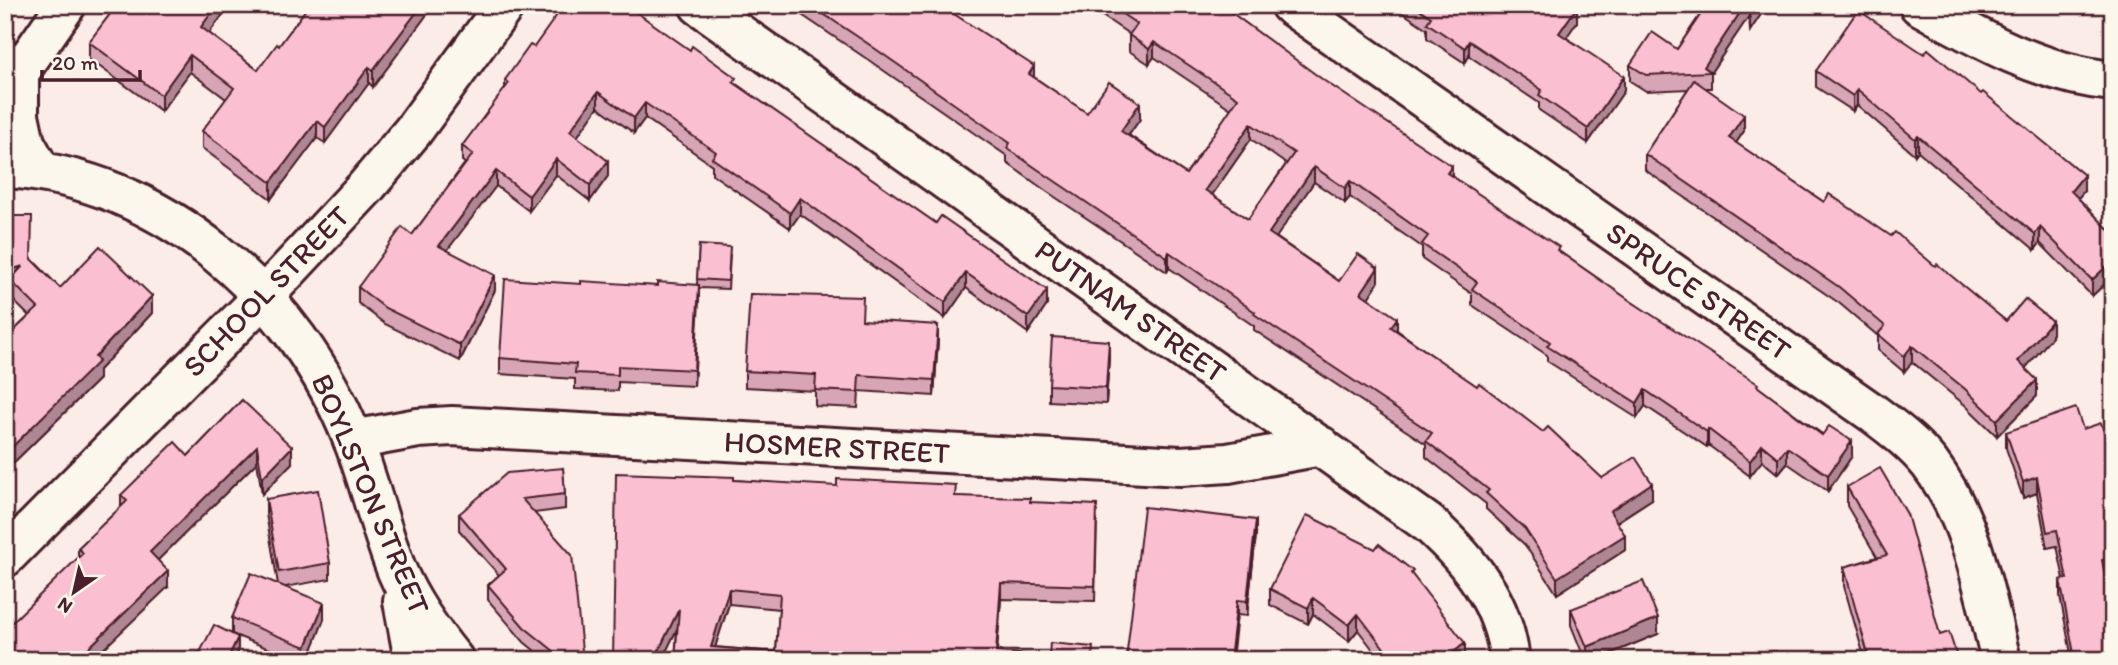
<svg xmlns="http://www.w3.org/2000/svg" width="2118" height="665" font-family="Itim,sans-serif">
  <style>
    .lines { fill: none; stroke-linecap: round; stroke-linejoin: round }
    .minor-casing { stroke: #4a1f2b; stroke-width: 44 }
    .minor { stroke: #fbf7ec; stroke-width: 38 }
    .wall { fill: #d7a5b5; stroke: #4a1f2b; stroke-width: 2; fill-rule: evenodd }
    .shaded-wall { fill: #af8693; stroke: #4a1f2b; stroke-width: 2 }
    .building { fill: #fac0d2; stroke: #4a1f2b; stroke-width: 2; fill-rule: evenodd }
    .labels { text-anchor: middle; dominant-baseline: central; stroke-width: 6; stroke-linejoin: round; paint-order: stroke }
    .street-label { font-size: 30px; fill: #4a1f2b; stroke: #fbf7ec }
  </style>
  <rect width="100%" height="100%" fill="#fbece7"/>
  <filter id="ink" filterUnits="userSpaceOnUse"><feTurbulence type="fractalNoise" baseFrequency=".0143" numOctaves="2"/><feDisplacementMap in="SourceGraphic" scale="14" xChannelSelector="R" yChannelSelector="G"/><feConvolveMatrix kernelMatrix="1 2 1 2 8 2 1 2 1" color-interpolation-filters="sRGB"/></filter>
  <g filter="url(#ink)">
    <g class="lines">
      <g class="minor-casing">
        <g id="minor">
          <path d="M699 5 1429 524C1471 562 1503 602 1510 660"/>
          <path d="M1290 5 1874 414C1894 429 1915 445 1930 464 1973 521 1984 592 2001 660"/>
          <path d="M1919 5C1981 40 2041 74 2113 81"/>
          <polyline points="5,60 19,73 19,115 25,143 40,170"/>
          <polyline points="19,73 66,5"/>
          <path d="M5 168C163 177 297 297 353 440 370 483 380 529 397 571 411 604 432 633 454 660"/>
          <polyline points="353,440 418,428 452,426 1181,466 1228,463 1321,446"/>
          <polyline points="5,557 264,296 366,187 413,131 505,5"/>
          <polyline points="403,601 414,660"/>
        </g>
      </g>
      <use href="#minor" class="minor"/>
    </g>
    <g class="wall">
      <polygon points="117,5 230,5 209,33 258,70 279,46 309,5 434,5 373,87 369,83 325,143 317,138 271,199 202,148 202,131 226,99 190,72 161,111 89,59 89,42"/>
      <path d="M787 5H940L1034 77 1087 113 1140 119 1129 135 1186 174 1231 109 1154 57 1149 64 1129 51V34L1086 5H1221L1452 177 1632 302 1758 387 1852 456 1828 491 1787 463 1778 474 1762 461 1750 476 1708 445 1707 447 1645 406 1637 418 1547 361V355L1472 305V294L1422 259V247L1350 197 1345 203 1314 182 1276 237 1339 281 1378 283 1368 298 1397 330 1602 478 1652 499 1617 522 1625 550 1557 594 1525 545 1486 509V504L1426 457V444L1254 330V326L1169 268 1167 272 1046 191 1007 163V156L867 59ZM1251 139 1286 164 1248 219 1212 195Z"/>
      <polygon points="1391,5 1574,5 1577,22 1566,37 1624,91 1588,143 1539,110 1539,103 1469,56 1465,63 1427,38 1427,29"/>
      <polygon points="1686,5 1767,5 1750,31 1749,16 1711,72 1711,88 1705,88 1744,131 1736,143 1824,202 1935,266 2006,321 2052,337 2025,368 2037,396 1997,436 1965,405 1912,362 1904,372 1878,350 1878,336 1839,303 1645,170 1645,154 1688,89 1646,91 1630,81 1630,65 1677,49 1700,15"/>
      <polygon points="534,47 736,84 1047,305 1028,333 966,288 945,318 800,214 790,228 712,174 712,165 645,118 634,133 598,107 577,137 608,176 590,201 556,175 529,211 496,186 447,250 495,290 460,361 385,324 358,303 358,287 412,235 465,163 462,161 462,146 505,89 505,80"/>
      <polygon points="1816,71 2084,191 2078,198 2113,234 2113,285 2110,279 2092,296 2040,243 2035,250 1918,151 1915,155 1857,105 1853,111 1816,87"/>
      <polygon points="5,216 32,259 60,288 152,313 99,370 99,379 5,471 5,339 29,316 10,297"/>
      <polygon points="699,245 730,255 728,289 699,288 694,386 618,382 618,391 575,389 575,379 500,374 500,358 581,284 657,286 697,285"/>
      <polygon points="863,320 938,340 934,396 859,391 858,408 815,406 815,391 745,387 745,371"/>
      <polygon points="1109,357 1106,404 1049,401 1049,385"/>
      <polygon points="242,400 292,463 262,494 257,462 158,560 168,587 78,558 78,548 121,507 121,495 188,456"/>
      <polygon points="2083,429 2111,468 2113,483 2113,574 2105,575 2113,660 2072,659 2060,596 2060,580 2064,579 2057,546 2047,548 2037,493 2023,498 2006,448 2006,432"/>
      <polygon points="563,468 565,494 565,509 534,513 583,660 546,660 524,642 488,600 488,585 499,575 459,530 459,514"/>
      <path d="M734 480 956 496 1030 502 1097 520 1095 601 1001 599 997 652 1049 656 1093 658 675 660 677 628 662 660H613ZM729 604 779 609 776 652 715 647Z"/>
      <polygon points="1847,487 1940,635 1958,660 1865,660 1844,586 1844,567 1877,557 1847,506"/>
      <polygon points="266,499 330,563 330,579 285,587 324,619 308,660 297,660 232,634 232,618 278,584 266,514"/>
      <polygon points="1256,535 1247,616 1237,615 1126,660"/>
      <polygon points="1413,576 1465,659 1381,660 1358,630 1349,641 1313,614 1308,624 1270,605 1270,589"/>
      <polygon points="1571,609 1658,634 1595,660 1585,660 1571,625"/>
    </g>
    <g class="shaded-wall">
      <polygon points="217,5 230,5 201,44 201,27"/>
      <polygon points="422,5 434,5 373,87 373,70"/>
      <polygon points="1745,5 1749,5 1749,16 1711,72 1704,67"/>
      <polygon points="1757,5 1767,5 1750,31 1750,15"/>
      <polygon points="1577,7 1577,22 1559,48 1559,33"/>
      <polygon points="1469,41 1469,56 1465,63 1465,48"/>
      <polygon points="1154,42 1154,57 1149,64 1149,49"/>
      <polygon points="190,55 190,72 161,111 161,95"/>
      <polygon points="1034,66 1034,82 1029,74"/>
      <polygon points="369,67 369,83 325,143 325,127"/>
      <polygon points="1624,76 1624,91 1588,143 1588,129"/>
      <polygon points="1857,89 1857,105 1853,111 1853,96"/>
      <polygon points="598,92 598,107 570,147 570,131"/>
      <polygon points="645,103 645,118 634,133 634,118"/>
      <polygon points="1140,103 1140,119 1121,146 1121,131"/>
      <polygon points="1744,115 1744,131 1729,153 1729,138"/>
      <polygon points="317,121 317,138 271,199 271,182"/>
      <polygon points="1251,124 1251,139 1205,205 1205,190"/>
      <polygon points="1918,136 1918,151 1915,155 1915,139"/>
      <polygon points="556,159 556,175 529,211 529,196"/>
      <polygon points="608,161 608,176 590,201 590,185"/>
      <polygon points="1452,166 1452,181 1447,173"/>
      <polygon points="1314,167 1314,182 1269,248 1269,233"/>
      <polygon points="496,171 496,186 439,261 439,246"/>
      <polygon points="2084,175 2084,191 2071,207 2071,191"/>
      <polygon points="1350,181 1350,197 1345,203 1345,188"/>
      <polygon points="800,198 800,214 790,228 790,213"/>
      <polygon points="2040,227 2040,243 2035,250 2035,234"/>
      <polygon points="1169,252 1169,268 1167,272 1167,257"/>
      <polygon points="2110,263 2110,279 2092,296 2092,280"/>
      <polygon points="23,266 10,280 10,288 5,289 5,272"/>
      <polygon points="1378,268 1378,283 1361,309 1361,293"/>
      <polygon points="966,273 966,288 945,318 945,302"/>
      <polygon points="495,275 495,290 460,361 460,345"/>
      <polygon points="699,285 699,301 694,386 694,370"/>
      <polygon points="1047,290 1047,305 1028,333 1028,317"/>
      <polygon points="152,296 152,313 99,370 99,379 5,471 5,454"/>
      <polygon points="1397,318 1397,334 1391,327"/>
      <polygon points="2052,321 2052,337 2018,377 2018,361"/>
      <polygon points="938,325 938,340 934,396 934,380"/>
      <polygon points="1109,341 1109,357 1106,404 1106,388"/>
      <polygon points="1912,346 1912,362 1904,372 1904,356"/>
      <polygon points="2037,380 2037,396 1997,436 1997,420"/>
      <polygon points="1645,390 1645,406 1637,418 1637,403"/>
      <polygon points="1708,429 1708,445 1707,447 1707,432"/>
      <polygon points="1852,441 1852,456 1828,491 1828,475"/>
      <polygon points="1762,445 1762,461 1750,476 1750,461"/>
      <polygon points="257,446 257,462 150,568 150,552"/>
      <polygon points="292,447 292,463 262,494 262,478"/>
      <polygon points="1787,447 1787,463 1778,474 1778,458"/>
      <polygon points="2111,452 2111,468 2107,469 2107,453"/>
      <polygon points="2037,477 2037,493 2023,498 2023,482"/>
      <polygon points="1652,483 1652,499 1610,526 1610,511"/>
      <polygon points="1256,520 1256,535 1247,616 1247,601"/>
      <polygon points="1625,535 1625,550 1557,594 1557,578"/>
      <polygon points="168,571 168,587 92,660 76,660"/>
      <polygon points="1001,583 1001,599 996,660 996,652"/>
      <polygon points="729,589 729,604 711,660 711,647"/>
      <polygon points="1313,598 1313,614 1308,624 1308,608"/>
      <polygon points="1237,600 1237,615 1232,660 1230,660"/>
      <polygon points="324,603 324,619 308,660 306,660 306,647"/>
      <polygon points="679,609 679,625 662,660 654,660"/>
      <polygon points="1358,614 1358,630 1349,641 1349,625"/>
      <polygon points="1658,618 1658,634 1595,660 1587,660 1587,647"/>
      <polygon points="238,637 238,653 235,660 227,660"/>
      <polygon points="1465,643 1465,659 1444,660"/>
    </g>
    <g class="building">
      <polygon points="117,5 217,5 201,27 258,70 277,44 279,46 309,5 422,5 373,70 369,67 325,127 317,121 271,182 202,131 234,88 190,55 161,95 89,42"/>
      <polygon points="564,5 626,5 690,50 692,46 736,78 733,82 936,223 941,216 1047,290 1028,317 966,273 945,302 800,198 790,213 712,158 716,152 645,103 634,118 598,92 570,131 608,161 590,185 556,159 529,196 496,171 439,246 495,275 460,345 385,308 358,287 402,227 412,235 473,154 462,146 509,83 505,80 530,45 534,47"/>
      <path d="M810 5H940L1034 66 1029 74 1087 113 1109 82 1140 103 1121 131 1186 174 1238 98 1154 42 1149 49 1129 35 1137 24 1109 5H1221L1326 82 1452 166 1447 173 1559 247 1557 250 1632 302 1758 384 1757 386 1822 435 1829 426 1852 441 1828 475 1787 447 1778 458 1762 445 1750 461 1708 429 1707 432 1645 390 1637 403 1547 346 1550 342 1472 289 1477 282 1422 244 1428 236 1350 181 1345 188 1314 167 1269 233 1339 281 1358 254 1378 268 1361 293 1397 318 1391 327 1477 386 1479 383 1543 432 1548 427 1602 478 1635 457 1652 483 1610 511 1625 535 1557 578 1525 529 1486 493 1489 490 1426 441 1432 433 1254 314 1255 312 1169 252 1167 257 1046 175 1007 148 1010 143 867 43ZM1251 124 1294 153 1248 219 1205 190Z"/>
      <polygon points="1413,5 1574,5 1577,7 1559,33 1624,76 1588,129 1539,95 1542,90 1469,41 1465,48 1427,23 1431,17"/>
      <polygon points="1707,5 1745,5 1704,67 1711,72 1646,75 1630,65 1652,32 1677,49"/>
      <polygon points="1749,5 1757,5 1750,15"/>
      <polygon points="1858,10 1924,54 1928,49 1981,94 1983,92 2084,175 2071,191 2113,234 2113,269 2110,263 2092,280 2040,227 2035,234 1918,136 1915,139 1857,89 1853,96 1816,71"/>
      <polygon points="1694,80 1744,115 1729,138 1824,202 1829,194 1891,236 1895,232 1935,266 1937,264 2006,321 2025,299 2052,321 2018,361 2037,380 1997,420 1965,389 1912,346 1904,356 1878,334 1885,326 1839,287 1645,154"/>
      <polygon points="5,216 32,216 31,259 60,288 100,246 152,296 95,357 99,361 5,454 5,339 38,308 10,280 23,266 5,272"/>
      <polygon points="699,245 730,247 728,281 697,279"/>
      <polygon points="505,279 581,284 581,281 657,286 657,282 699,285 694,370 618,366 618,375 575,373 576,364 500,358"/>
      <polygon points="750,294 863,297 862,320 938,325 934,380 859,375 858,392 815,390 816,375 745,371"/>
      <polygon points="1052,337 1109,341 1106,388 1049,385"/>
      <polygon points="242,400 292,447 262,478 257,446 150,552 168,571 76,660 5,660 5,629 83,553 78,548 127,501 121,495 175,442 188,456"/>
      <polygon points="2076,408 2083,429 2101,423 2111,452 2107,453 2113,483 2113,558 2102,560 2113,616 2113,660 2070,660 2075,659 2060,580 2067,579 2057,530 2047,532 2037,477 2023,482 2006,432"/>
      <polygon points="563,468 565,494 522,499 572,555 583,660 565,660 524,627 488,585 506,569 459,514 507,473"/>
      <polygon points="1880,468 1907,514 1940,635 1949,632 1958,660 1868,660 1867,658 1869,658 1844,567 1887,555 1847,487"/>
      <path d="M616 473 734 477V480L837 486V479L956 485 955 496 1030 498V502L1097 505 1095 586 1001 583 996 652 1049 656 1050 643 1093 647 1092 658 1121 660H675L679 609 654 660H613ZM729 589 780 594 776 652 711 647Z"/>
      <polygon points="318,490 330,563 279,572 266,499"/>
      <polygon points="1144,507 1256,520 1247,601 1237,600 1230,660 1126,660"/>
      <polygon points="1307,515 1375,549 1379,544 1413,571 1411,573 1465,643 1444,660 1393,660 1358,614 1349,625 1313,598 1308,608 1270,589"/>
      <polygon points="251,573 324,603 306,647 232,618"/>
      <polygon points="1643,581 1658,618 1587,647 1571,609"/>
      <polygon points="214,625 238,637 227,660 196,660"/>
      <polygon points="1776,651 1777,660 1742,660 1742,654"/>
    </g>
  </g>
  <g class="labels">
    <g class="street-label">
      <text transform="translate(266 291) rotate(-46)">SCHOOL STREET</text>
      <text transform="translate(1699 291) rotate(35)">SPRUCE STREET</text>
      <text transform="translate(1131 311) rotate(35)">PUTNAM STREET</text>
      <text transform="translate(837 447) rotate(3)">HOSMER STREET</text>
      <text transform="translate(371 494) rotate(67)">BOYLSTON STREET</text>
    </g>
  </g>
  <rect width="2118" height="665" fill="none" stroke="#fbf7ec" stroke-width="28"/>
  <rect x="14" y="14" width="2090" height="637" fill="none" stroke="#4a1f2b" stroke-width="2.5" filter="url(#ink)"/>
  <g transform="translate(74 592) rotate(214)" stroke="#fbf7ec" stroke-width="5" paint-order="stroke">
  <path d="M0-5L12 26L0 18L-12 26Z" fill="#4a1f2b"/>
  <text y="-10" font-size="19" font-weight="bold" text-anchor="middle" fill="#4a1f2b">N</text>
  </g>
  <path d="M42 70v10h98v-10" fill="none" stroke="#4a1f2b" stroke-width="3.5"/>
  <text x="52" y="70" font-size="21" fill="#4a1f2b" stroke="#fbf7ec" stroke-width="5" paint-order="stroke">20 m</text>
</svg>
